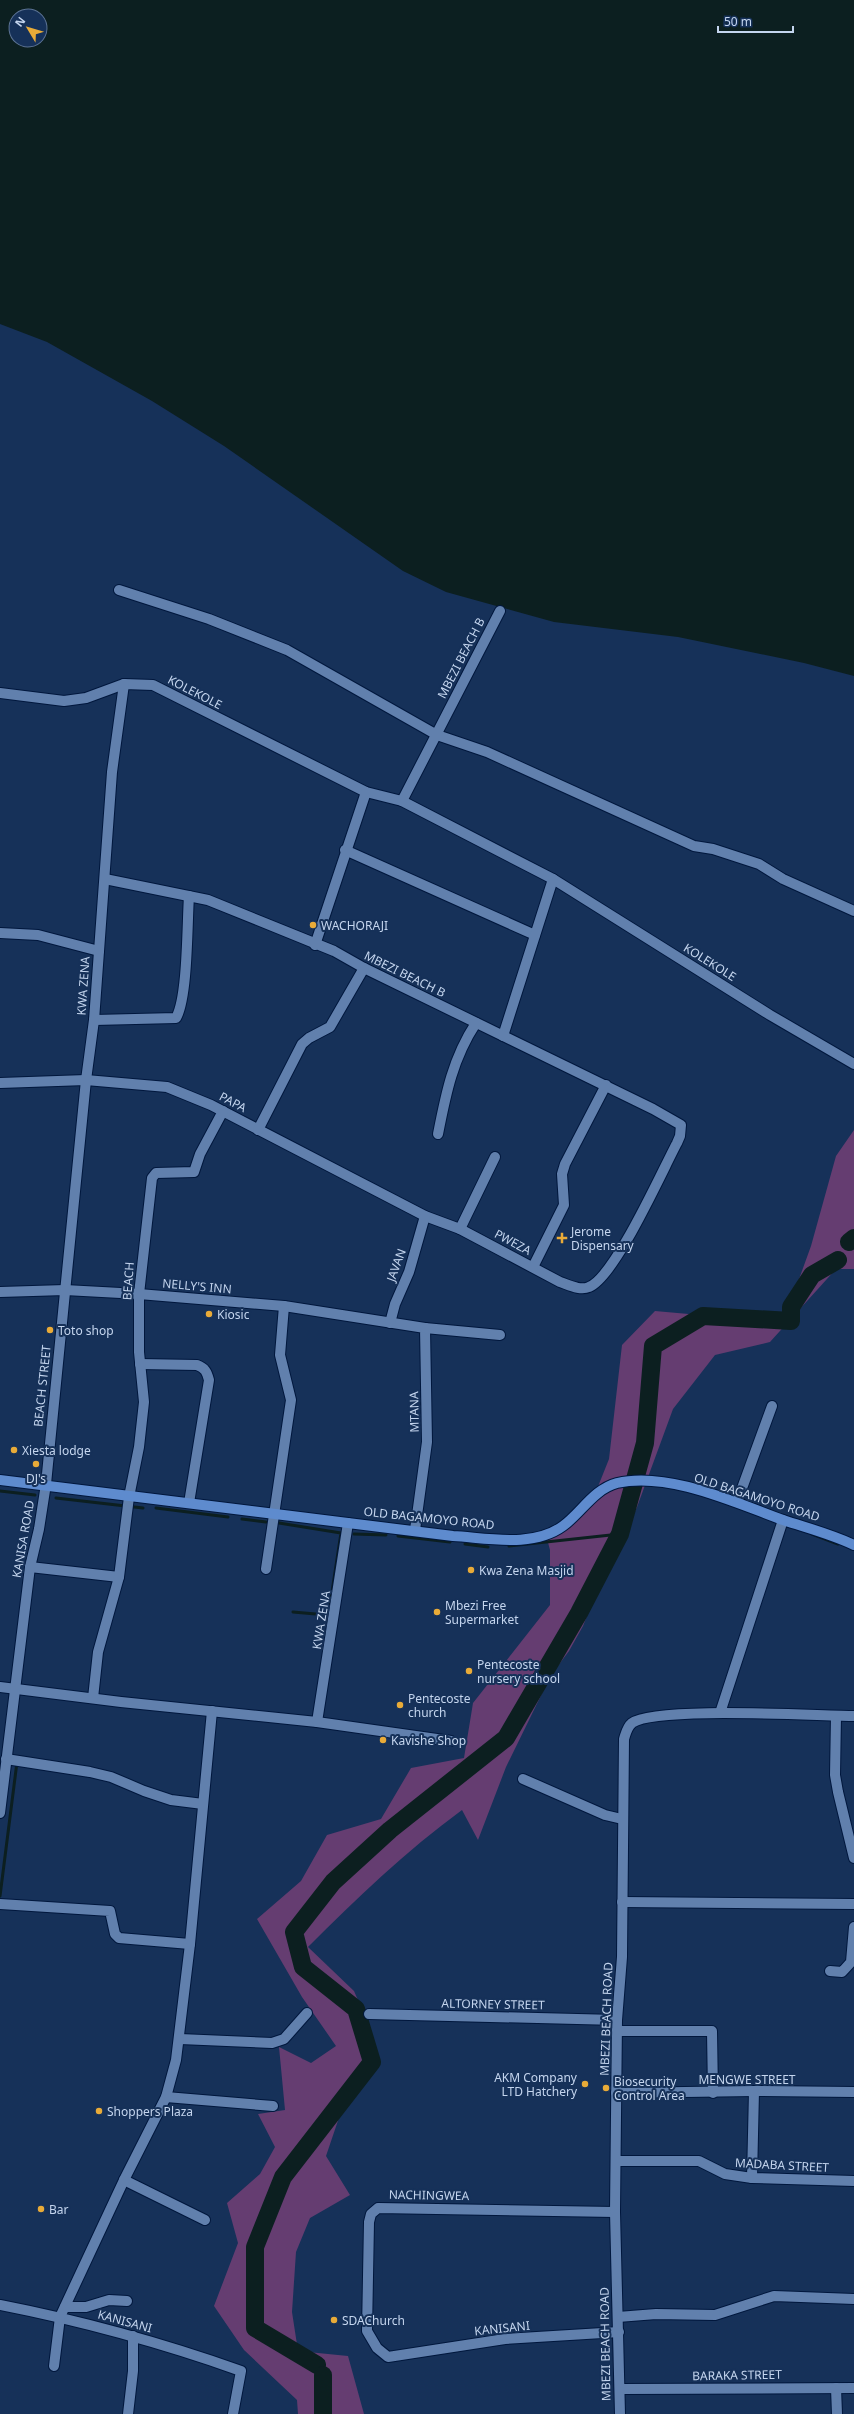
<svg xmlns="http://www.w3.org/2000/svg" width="854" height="2414" font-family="'Noto Sans',sans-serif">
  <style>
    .green { fill: #653d71 }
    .water { fill: #0c1f20; fill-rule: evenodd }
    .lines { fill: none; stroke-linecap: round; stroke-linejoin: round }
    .stream { stroke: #0c1f20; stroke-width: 3 }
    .river { stroke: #0c1f20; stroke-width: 18 }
    .minor-casing { stroke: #01173d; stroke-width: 12 }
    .major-casing { stroke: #01173d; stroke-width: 12 }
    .minor { stroke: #6180ad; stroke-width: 10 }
    .major { stroke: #5e8bce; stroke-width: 10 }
    .poi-dot { fill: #e9ab38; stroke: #163159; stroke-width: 1.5 }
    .labels { text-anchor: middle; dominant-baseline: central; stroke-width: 4; stroke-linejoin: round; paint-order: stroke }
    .street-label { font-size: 12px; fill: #c4d5ee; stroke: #163159 }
    .poi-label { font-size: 12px; fill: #c4d5ee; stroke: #163159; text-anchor: start }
  </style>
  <rect width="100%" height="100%" fill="#163159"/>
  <path class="green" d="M854 1130V1269H836L770 1342 715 1355 673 1409 637 1507 594 1598 583 1626 569 1651 551 1675 506 1767 478 1840 462 1810C406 1851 357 1898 308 1947L354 1991 370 2028 377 2060 345 2100 326 2156 350 2195 310 2218 296 2252 292 2312 298 2351 348 2356 364 2414H298L297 2400 244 2350 214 2306 238 2243 227 2203 260 2174 275 2147 258 2114 285 2110 279 2047 311 2063 336 2046 302 1997 257 1919 301 1881 327 1835 381 1819 411 1768 464 1758 473 1703 550 1605V1550L546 1535 593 1499 609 1459 622 1345 655 1311 779 1322 789 1318 794 1293 811 1246 836 1156Z"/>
  <path class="water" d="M0 0H854V676L804 663 678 637 554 622 446 592 403 571 224 446 152 401 47 342 0 324ZM16 16H40V40H16Z"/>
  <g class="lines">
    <g class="stream">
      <polyline points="0,1491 35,1495"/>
      <polyline points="56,1498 143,1508"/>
      <polyline points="156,1508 228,1517"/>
      <polyline points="242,1519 266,1522"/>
      <polyline points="279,1523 341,1533 330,1605"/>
      <polyline points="354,1534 386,1535"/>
      <polyline points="812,1534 838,1544"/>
      <polyline points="398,1536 450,1542"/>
      <polyline points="465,1544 488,1547"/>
      <polyline points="509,1546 620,1534"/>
      <polyline points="293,1612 327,1615 329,1613"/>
      <polyline points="0,1896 17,1762"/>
    </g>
    <g class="river">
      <polyline points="849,1242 854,1238"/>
      <polyline points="317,2365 255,2328 255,2247 283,2177 372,2062 356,2009 303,1967 294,1932 333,1882 390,1830 506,1738 579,1613 620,1534 645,1443 653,1346 703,1316 791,1321 791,1307 812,1275 838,1260"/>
      <polyline points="323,2375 323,2414"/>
    </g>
    <g class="minor-casing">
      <g id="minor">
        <polyline points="119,590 209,619 287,650 437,735 487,752 694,846 713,849 759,864 783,879 854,911"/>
        <polyline points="0,693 64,701 86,698 124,684 153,685 366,792 402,801 553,879 770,1015 854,1064"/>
        <polyline points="402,801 500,611"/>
        <polyline points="345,850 535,935"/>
        <polyline points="0,933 38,935 99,951"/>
        <polyline points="315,945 366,792"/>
        <path d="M94 1020 176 1018C188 997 187 924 189 896"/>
        <polyline points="503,1036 553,879"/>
        <path d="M0 1083 86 1080 167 1087 211 1105 425 1216 460 1229 560 1282C569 1285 580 1291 589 1287 615 1277 662 1171 677 1143L680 1136 681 1125 653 1109 364 968 334 951 208 900 105 879"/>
        <polyline points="258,1130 302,1044 309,1038 330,1027 364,968"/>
        <path d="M438 1134C446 1093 453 1058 476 1023"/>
        <polyline points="460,1229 495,1157"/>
        <polyline points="533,1267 564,1205 562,1174 565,1164 606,1085"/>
        <polyline points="0,1292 65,1290 139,1294 284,1306 425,1328 427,1442 415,1530"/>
        <polyline points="390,1323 395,1304 409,1272 425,1216"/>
        <polyline points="425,1328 500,1335"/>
        <path d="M140 1364 197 1365C205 1368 207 1372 209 1380L189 1503"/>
        <polyline points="737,1502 772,1406"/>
        <polyline points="30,1567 119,1577"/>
        <polyline points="266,1569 291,1400 280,1355 284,1306"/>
        <polyline points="0,1687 121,1702 317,1722 451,1741"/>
        <polyline points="93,1698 98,1652 119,1577 129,1497 139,1447 144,1402 139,1352 139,1294 152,1178 156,1173 194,1172 200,1154 223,1111"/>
        <polyline points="720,1713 783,1520"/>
        <polyline points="836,1716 835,1775 838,1792 854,1858"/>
        <polyline points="317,1722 348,1523"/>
        <polyline points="6,1759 90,1772 111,1777 144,1791 171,1800 203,1804"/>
        <polyline points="523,1779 605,1815 622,1819"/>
        <polyline points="0,1813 30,1567 39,1529 46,1484 86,1080 94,1020 112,772 124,684"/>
        <polyline points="622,1902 854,1904"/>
        <polyline points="0,1904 110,1911 115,1934 119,1938 190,1944"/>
        <polyline points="830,1971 842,1972 851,1962 854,1927"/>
        <polyline points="369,2014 617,2020"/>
        <polyline points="618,2031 712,2031 713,2093"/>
        <polyline points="180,2039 272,2043 284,2039 307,2013"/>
        <polyline points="616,2093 754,2091 854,2092"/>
        <polyline points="166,2097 273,2106"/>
        <polyline points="616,2161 699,2161 725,2174 752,2178 854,2181"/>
        <polyline points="752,2178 754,2091"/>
        <polyline points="124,2180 205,2220"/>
        <polyline points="615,2212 378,2208 371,2214 369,2222 367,2331 377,2348 388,2357 505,2339 619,2332"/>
        <path d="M0 2305C82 2321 162 2343 241 2371L233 2414"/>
        <polyline points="65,2307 86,2307 109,2300 127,2301"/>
        <polyline points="618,2317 656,2314 715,2315 774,2296 854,2299"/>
        <polyline points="54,2366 60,2317 124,2180 166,2097 176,2060 190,1944 212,1711"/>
        <polyline points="836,2388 837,2414"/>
        <polyline points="620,2389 854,2388"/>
        <polyline points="128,2414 133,2371 133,2336"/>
        <path d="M620 2414 615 2212 617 2020 622 1957 624 1739C626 1733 627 1727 632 1723 655 1706 817 1716 854 1716"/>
      </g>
    </g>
    <g class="major-casing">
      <path id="major" d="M0 1480 453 1536C488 1538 533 1548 563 1526 581 1513 594 1489 617 1483 668 1471 736 1503 783 1520 807 1528 831 1534 854 1545"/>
    </g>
    <use href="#minor" class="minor"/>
    <use href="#major" class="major"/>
  </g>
  <g class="poi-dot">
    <circle cx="313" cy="925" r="4"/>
    <path d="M560 1232h4v4h4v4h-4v4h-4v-4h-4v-4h4z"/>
    <circle cx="209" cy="1314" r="4"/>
    <circle cx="50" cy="1330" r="4"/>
    <circle cx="14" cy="1450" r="4"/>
    <circle cx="36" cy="1464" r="4"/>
    <circle cx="471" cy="1570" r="4"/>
    <circle cx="437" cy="1612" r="4"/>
    <circle cx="469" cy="1671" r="4"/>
    <circle cx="400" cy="1705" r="4"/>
    <circle cx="383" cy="1740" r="4"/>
    <circle cx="585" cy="2084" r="4"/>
    <circle cx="606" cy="2088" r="4"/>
    <circle cx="99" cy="2111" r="4"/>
    <circle cx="41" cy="2209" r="4"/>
    <circle cx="334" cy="2320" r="4"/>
  </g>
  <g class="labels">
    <g class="street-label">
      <text transform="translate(461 658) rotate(-63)">MBEZI BEACH B</text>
      <text transform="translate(195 692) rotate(27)">KOLEKOLE</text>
      <text transform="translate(710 962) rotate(32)">KOLEKOLE</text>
      <text transform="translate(405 974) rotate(26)">MBEZI BEACH B</text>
      <text transform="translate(83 986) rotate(-86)">KWA ZENA</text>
      <text transform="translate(233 1102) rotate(28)">PAPA</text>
      <text transform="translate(513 1242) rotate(28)">PWEZA</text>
      <text transform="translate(396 1265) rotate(-70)">JAVAN</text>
      <text transform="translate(128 1281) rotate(-86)">BEACH</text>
      <text transform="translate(197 1286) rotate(5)">NELLY'S INN</text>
      <text transform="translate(42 1386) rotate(-84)">BEACH STREET</text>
      <text transform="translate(414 1412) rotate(-91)">MTANA</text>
      <text transform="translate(757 1497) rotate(18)">OLD BAGAMOYO ROAD</text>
      <text transform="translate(429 1518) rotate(6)">OLD BAGAMOYO ROAD</text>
      <text transform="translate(23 1539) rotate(-80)">KANISA ROAD</text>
      <text transform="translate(321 1620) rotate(-81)">KWA ZENA</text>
      <text transform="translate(493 2004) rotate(1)">ALTORNEY STREET</text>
      <text transform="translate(606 2019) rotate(-88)">MBEZI BEACH ROAD</text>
      <text x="747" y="2079">MENGWE STREET</text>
      <text transform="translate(782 2165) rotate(3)">MADABA STREET</text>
      <text transform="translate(429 2195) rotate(1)">NACHINGWEA</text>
      <text transform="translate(125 2321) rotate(15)">KANISANI</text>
      <text transform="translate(502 2328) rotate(-6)">KANISANI</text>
      <text transform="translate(605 2344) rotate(-91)">MBEZI BEACH ROAD</text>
      <text transform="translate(737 2375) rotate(-1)">BARAKA STREET</text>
    </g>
    <g class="poi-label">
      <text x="321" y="925">WACHORAJI</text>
      <text x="571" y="1231">Jerome<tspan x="571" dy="14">Dispensary</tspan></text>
      <text x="217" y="1314">Kiosic</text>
      <text x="58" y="1330">Toto shop</text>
      <text x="22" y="1450">Xiesta lodge</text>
      <text x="36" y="1478" text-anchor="middle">DJ's</text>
      <text x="479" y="1570">Kwa Zena Masjid</text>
      <text x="445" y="1605">Mbezi Free<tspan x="445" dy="14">Supermarket</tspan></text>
      <text x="477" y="1664">Pentecoste<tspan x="477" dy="14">nursery school</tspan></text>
      <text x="408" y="1698">Pentecoste<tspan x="408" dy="14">church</tspan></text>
      <text x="391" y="1740">Kavishe Shop</text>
      <text x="577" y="2077" text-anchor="end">AKM Company<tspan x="577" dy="14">LTD Hatchery</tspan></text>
      <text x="614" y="2081">Biosecurity<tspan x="614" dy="14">Control Area</tspan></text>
      <text x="107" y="2111">Shoppers Plaza</text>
      <text x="49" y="2209">Bar</text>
      <text x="342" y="2320">SDAChurch</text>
    </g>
  </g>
  <g transform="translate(28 28) rotate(308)"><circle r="19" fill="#163159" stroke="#5c7395"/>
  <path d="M0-3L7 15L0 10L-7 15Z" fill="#e9ab38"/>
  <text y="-6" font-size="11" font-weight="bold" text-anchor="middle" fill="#c4d5ee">N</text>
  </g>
  <path d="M718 26v6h75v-6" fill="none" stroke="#c4d5ee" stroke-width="2"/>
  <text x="724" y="26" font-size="12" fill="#c4d5ee" stroke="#163159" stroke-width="3" paint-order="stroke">50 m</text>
</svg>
